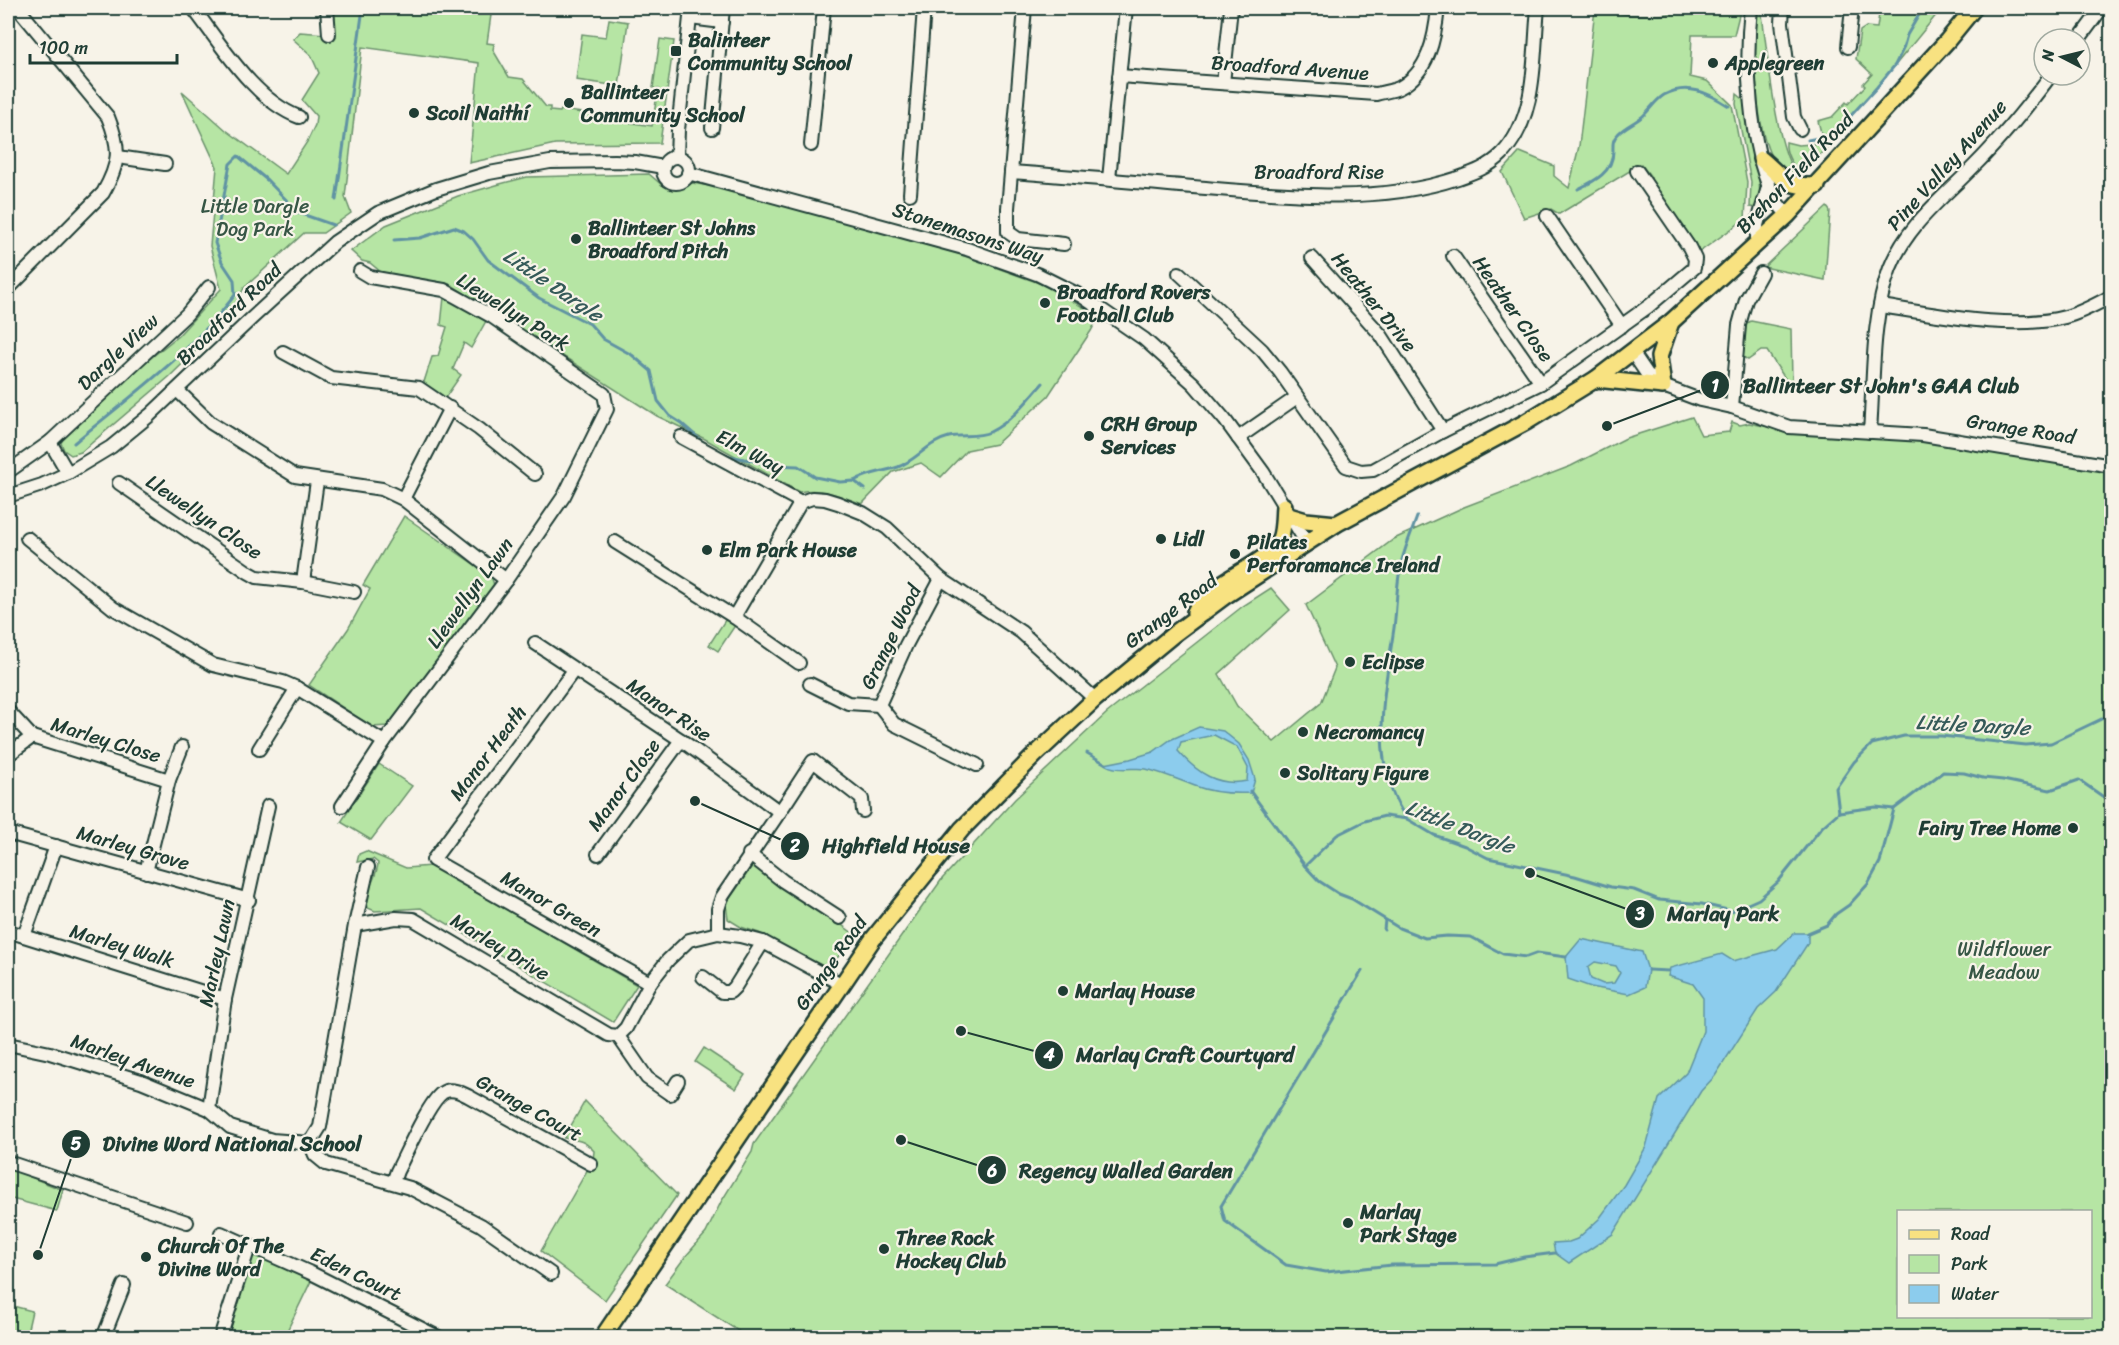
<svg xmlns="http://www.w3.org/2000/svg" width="2119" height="1345" font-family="Sriracha,sans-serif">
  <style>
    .green { fill: #b6e5a4; stroke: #6a916c; stroke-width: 1.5; fill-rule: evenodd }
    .water { fill: #8ccced; stroke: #6093a3; stroke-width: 1.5; fill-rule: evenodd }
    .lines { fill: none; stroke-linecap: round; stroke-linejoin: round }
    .stream { stroke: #6093a3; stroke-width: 3 }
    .minor-casing { stroke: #1f3d34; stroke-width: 16 }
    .major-casing { stroke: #1f3d34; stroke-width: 20 }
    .minor { stroke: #f7f3e8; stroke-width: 12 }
    .major { stroke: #f8e281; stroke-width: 15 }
    .poi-dot { fill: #1f3d34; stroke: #f7f3e8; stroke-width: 2 }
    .labels { text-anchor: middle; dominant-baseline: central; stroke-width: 4.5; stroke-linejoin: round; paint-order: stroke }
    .poi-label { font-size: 20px; font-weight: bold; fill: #1f3d34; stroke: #f7f3e8; text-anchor: start }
    .street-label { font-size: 20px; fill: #1f3d34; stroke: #f7f3e8 }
    .park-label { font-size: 20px; fill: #365645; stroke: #f7f3e8 }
    .water-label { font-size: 21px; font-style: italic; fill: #355a59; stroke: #f7f3e8 }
    .leader { fill: none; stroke: #1f3d34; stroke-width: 2 }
    .callout-dot { fill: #1f3d34; stroke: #f7f3e8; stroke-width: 2 }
    .mark-label { font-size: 18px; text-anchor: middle; font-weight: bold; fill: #fff }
    .callout-label { font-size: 21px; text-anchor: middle; font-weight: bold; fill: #1f3d34; stroke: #f7f3e8; stroke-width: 4.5; stroke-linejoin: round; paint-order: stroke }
  </style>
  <rect width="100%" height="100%" fill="#f7f3e8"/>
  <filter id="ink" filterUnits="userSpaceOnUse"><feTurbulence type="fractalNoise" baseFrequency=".0167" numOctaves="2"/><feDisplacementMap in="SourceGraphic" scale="12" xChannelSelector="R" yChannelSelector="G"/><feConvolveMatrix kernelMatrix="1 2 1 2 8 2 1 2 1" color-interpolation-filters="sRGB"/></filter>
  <g filter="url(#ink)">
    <g class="green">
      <polygon points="325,8 492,8 487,43 494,44 493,50 509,77 523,79 546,107 550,107 550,111 560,112 561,110 627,119 627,122 652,126 658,89 653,88 660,39 674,41 660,143 555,144 469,163 479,63 362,47 345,197 351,213 323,233 304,233 244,288 231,312 219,328 169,377 81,452 71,455 64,450 61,443 64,436 121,382 178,336 221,289 210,246 217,167 182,91 226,130 286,174 307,142 315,125 316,116 302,100 319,73 311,55 293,39 300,32 326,34"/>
      <path d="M1757 8H1761C1766 37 1776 158 1797 173L1795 180C1788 175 1778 169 1774 162 1754 129 1753 46 1757 8Z"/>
      <polygon points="1863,8 1942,8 1880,84 1836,133 1822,136 1818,121 1832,117 1846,102 1848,104 1865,86 1863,84 1872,74 1856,59 1860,31 1866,27 1877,28 1879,14 1866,12"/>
      <polygon points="1595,9 1630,15 1659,15 1694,11 1740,11 1734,35 1692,35 1690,77 1707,81 1732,105 1747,182 1745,219 1698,253 1651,183 1651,177 1641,164 1559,214 1551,209 1524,218 1502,172 1520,152 1554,166 1554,176 1569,188 1579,146"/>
      <polygon points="609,19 628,22 619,86 576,80 582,34 606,37"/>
      <path d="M1737 94 1743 99 1744 104C1748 135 1765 179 1758 208L1750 207 1751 182 1736 104Z"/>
      <path d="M1786 142 1798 145 1827 143 1828 146 1808 167 1801 171C1791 167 1785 151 1786 142Z"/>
      <path d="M649 174 662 185 674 189 692 183 716 187 956 253 1042 284 1099 316 1091 331 1048 396 996 444 967 450 941 477 921 463 893 472 862 504C841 496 822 487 799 492L705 439 657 416 450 284 381 272 370 263 362 261 351 251 386 225 458 196 500 184 527 177Z"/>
      <polygon points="1827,207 1830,211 1825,280 1764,267"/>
      <polygon points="444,297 451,298 486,321 471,348 464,343 453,369 461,375 445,398 423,385 432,357 438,356 447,327 441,325"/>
      <polygon points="1751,321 1791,329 1792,382 1786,380 1767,351 1761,351 1748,360 1743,357 1746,324"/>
      <path d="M1692 417 1701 435 1729 432 1732 422 1740 425 1749 423 1789 431 1951 444 2111 472V1337L749 1338 665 1284 685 1257 706 1233 721 1202 752 1152 754 1144 942 879 1015 799 1107 713 1243 606 1271 588 1290 610 1219 674 1237 706 1274 742 1321 703 1335 668 1306 605 1394 539 1464 507 1571 466 1626 438ZM1898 1212H2090V1316H1898Z"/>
      <polygon points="404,516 491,576 495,588 388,726 372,727 309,685 348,629 370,589 363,585"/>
      <polygon points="729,614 738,621 718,651 709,645"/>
      <polygon points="379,764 412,786 371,840 341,822"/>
      <path d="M366 851 406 868 431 866 637 985 613 1022 421 908 375 911 368 908C364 890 377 879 378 863L373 859 357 862 359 854Z"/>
      <polygon points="755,862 854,934 831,967 823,966 759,933 741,927 728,919 726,904"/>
      <polygon points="704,1048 745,1075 736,1089 695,1062"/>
      <path d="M585 1101 677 1195 605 1300 541 1251 593 1160 594 1151C584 1140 578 1140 564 1138Z"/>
      <polygon points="8,1168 63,1190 57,1211 8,1198"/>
      <polygon points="254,1254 311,1281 284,1337 226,1337 225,1333"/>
      <polygon points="13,1306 32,1311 26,1337 8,1337 8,1328"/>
    </g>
    <g class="water">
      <path d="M1199 727 1223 731 1239 744 1249 760 1255 779 1251 793C1232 794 1213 793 1195 786 1179 780 1163 773 1146 769 1134 767 1115 772 1105 764L1130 759 1153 752 1170 740ZM1214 735 1237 747 1248 768 1247 781C1218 787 1197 773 1178 751L1181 742Z"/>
      <polygon points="1794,933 1808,933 1808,943 1776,992 1758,1009 1715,1076 1701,1091 1613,1234 1569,1263 1555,1253 1553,1243 1569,1242 1577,1239 1599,1219 1624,1185 1646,1147 1659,1099 1686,1073 1703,1031 1703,998 1693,984 1668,976 1670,968 1722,954 1733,961 1777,949"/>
      <path d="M1581 939 1642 952 1648 970 1645 987 1629 994 1591 987 1568 979 1566 957ZM1595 962 1616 966 1620 973 1614 983 1603 984 1591 979 1588 967Z"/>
    </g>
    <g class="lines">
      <g class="stream">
        <polyline points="1808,140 1833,135 1877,87 1895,65 1903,49 1907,35 1923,8"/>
        <path d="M1578 189C1595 181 1613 172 1613 151 1613 144 1612 140 1618 134 1625 126 1637 122 1644 115 1651 108 1656 100 1664 95 1687 82 1709 93 1729 106"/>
        <polyline points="336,200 363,8"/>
        <polyline points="394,240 420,238 454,227 464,231 473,239 488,260 539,298 590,324 603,339 632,355 651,371 658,401 670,416 681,423 705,444"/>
        <path d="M74 443C130 397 191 353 235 295L234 280 222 262 215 243 230 164 238 156 267 180 299 213 333 225"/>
        <polyline points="721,452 730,456 773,465 798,466 815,477 840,482 854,481 865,489"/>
        <path d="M854 481C868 473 883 472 898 467 917 460 928 442 949 437 961 434 978 438 990 432 1011 422 1028 400 1043 383"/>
        <polyline points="1087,753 1106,764"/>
        <polyline points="1250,791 1305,866 1337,835 1365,821 1385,816 1407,819 1434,835 1465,846 1488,858 1575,876 1611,887 1634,890 1659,900 1702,904 1732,911 1759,899 1778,882 1822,827 1839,812 1876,807 1894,809 1943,772 1964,773 1983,778 2003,780 2050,790 2079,780 2105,798 2112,797"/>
        <polyline points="1839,812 1836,788 1854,762 1872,744 1904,736 1941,736 2026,745 2051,743 2112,714"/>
        <path d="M1407 819C1367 763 1385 691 1394 628 1397 606 1396 582 1402 560 1406 545 1412 531 1417 517"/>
        <polyline points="1305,866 1319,881 1339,894 1352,899 1399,928 1425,938 1447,936 1471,937 1503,954 1526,957 1537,953 1566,957"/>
        <polyline points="1384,930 1385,920"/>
        <polyline points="1808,933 1827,925 1836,914 1849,905 1868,884 1880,862 1894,809"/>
        <polyline points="1648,970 1669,971"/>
        <polyline points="1362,971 1221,1206 1225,1221 1286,1265 1326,1272 1392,1265 1495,1264 1524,1257 1555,1253"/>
      </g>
      <g class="minor-casing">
        <g id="minor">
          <path d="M193 8C221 44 254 100 299 117"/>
          <polyline points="327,8 329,34"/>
          <polyline points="1025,8 1008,208 1008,232 1018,239 1064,244"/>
          <path d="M1751 8C1745 62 1749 143 1772 194 1775 202 1782 209 1788 215"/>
          <polyline points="1783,8 1782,23 1794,117 1800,129"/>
          <polyline points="690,18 722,22"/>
          <polyline points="2079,39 2102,8"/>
          <polyline points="1848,47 1852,8"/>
          <path d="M1119 76 1376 94C1383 92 1392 91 1399 88 1429 72 1435 38 1438 8"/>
          <polyline points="1223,83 1231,8"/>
          <polyline points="712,128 723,8"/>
          <polyline points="811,145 824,8"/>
          <polyline points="118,157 165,164"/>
          <polyline points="677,157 678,130 691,8"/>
          <circle cx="676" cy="170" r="13"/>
          <path d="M1011 172C1064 176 1116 180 1169 185 1263 192 1368 208 1458 178 1475 172 1489 167 1502 154 1538 116 1533 56 1538 8"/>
          <polyline points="688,173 967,249 1037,274 1083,297 1144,339 1194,384 1225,420 1263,472 1306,542"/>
          <polyline points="1109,179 1126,8"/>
          <polyline points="910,194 924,8"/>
          <polyline points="1547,216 1622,326"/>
          <polyline points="1757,243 1757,225 1769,184"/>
          <polyline points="1453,256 1541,383"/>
          <polyline points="1312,258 1381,335 1443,431"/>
          <polyline points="1179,273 1262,350 1280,372 1346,466 1361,471 1373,470 1443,431 1541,383 1649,306 1694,268 1695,259 1689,247 1637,171"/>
          <path d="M8 289 103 193C120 163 121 149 108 117L18 8"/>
          <path d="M1880 306C1935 314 2011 331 2065 317 2081 313 2097 304 2112 296"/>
          <polyline points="283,352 331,378 419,388 479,429 535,474"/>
          <polyline points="1632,352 1647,374 1663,386 1700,400 1732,407 1789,427 1923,435 2112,466"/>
          <polyline points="177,390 211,423 295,476 382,489 403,499 506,580"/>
          <polyline points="1732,407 1739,325 1746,300 1761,273"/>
          <path d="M1870 432C1874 378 1871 319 1890 268 1907 225 1943 198 1974 166 2002 138 2027 107 2051 75"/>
          <polyline points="681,437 801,502"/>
          <polyline points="1238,438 1297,397"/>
          <polyline points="50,442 68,473"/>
          <polyline points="9,471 50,442 187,314 209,287"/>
          <polyline points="119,483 248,572 257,577 303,582 354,592"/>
          <polyline points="8,496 42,485 68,473 111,447 150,415 251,319 335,242 378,213 436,189 489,173 550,162 615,161 635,162 663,167"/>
          <polyline points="403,499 450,408"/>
          <polyline points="27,538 113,608 213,665 283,682 297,688 384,742"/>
          <polyline points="615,542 734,617 799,663"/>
          <polyline points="941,579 906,645 879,705 894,724 977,765"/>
          <polyline points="303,582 317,481"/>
          <polyline points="734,617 801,502 812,498 825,499 838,503 863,513 887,528 941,579 1021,632 1095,699"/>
          <polyline points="535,643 681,740 780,812"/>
          <polyline points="574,670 433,860 650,983"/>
          <polyline points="810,684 848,703 879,705"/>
          <polyline points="8,711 32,737 169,780"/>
          <polyline points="259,749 297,688"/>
          <polyline points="8,755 32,737"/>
          <polyline points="342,806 384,742 506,580 564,496 607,409 604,394 491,316 444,290 370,277 360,271"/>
          <polyline points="8,833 249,900"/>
          <polyline points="598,854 681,740"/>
          <polyline points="749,854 783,881 840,918"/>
          <polyline points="146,872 169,780 182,747"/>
          <polyline points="355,925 396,918 413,919 609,1035 618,1036"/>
          <polyline points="8,931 225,999"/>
          <polyline points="718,933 718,909 722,897 787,801 813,761 862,799 863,811"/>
          <polyline points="24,936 56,846"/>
          <polyline points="703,977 722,992 730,992 735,987 763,942"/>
          <polyline points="618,1036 626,1028 650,983 668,960 689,940 718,933 740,936 763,942 841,984"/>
          <polyline points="618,1036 647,1078 670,1094 678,1081"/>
          <polyline points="8,1044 50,1053 141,1081 209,1109 230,1127 272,1140 310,1143"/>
          <polyline points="209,1109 225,999 268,806"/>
          <polyline points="310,1143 320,1127 355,925 368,867"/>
          <polyline points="310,1143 315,1155 326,1164 410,1188 481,1225 551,1274"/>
          <polyline points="8,1162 187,1222"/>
          <path d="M393 1182 397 1171C406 1154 428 1103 442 1093 450 1087 460 1092 468 1096L591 1164"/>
          <polyline points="221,1233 313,1274 440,1338"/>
          <polyline points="103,1338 124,1285"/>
          <polyline points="220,1338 249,1247"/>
        </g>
      </g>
      <g class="major-casing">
        <g id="major">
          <path d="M1761 159C1784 178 1783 187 1817 186"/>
          <polyline points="1596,379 1663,386 1659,357 1671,322"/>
          <polyline points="1289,516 1306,521 1336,524"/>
          <path d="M1195 612C1208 580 1270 565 1280 539 1284 529 1283 516 1284 506"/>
          <polyline points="602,1338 873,939 962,829 1035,755 1095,699 1174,634 1225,596 1336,524 1526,422 1596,379 1671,322 1788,215 1947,41 1974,8"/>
        </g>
      </g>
      <use href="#minor" class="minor"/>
      <use href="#major" class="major"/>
    </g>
  </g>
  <g class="poi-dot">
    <rect x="670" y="45" width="12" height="12" rx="3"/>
    <circle cx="1713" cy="63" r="6"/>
    <circle cx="569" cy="103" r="6"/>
    <circle cx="414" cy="113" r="6"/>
    <circle cx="576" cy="239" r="6"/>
    <circle cx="1045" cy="303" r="6"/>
    <circle cx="1089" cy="436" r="6"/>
    <circle cx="1161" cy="539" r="6"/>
    <circle cx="707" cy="550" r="6"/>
    <circle cx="1235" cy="554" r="6"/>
    <circle cx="1350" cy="662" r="6"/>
    <circle cx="1303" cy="732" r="6"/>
    <circle cx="1285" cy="773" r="6"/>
    <circle cx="2073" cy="828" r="6"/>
    <circle cx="1063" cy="991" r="6"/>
    <circle cx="1348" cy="1223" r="6"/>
    <circle cx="884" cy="1249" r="6"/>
    <circle cx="146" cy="1257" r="6"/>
  </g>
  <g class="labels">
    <g class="poi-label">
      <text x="688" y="40">Balinteer<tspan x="688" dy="23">Community School</tspan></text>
      <text x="1725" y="63">Applegreen</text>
      <text x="581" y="92">Ballinteer<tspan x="581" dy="23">Community School</tspan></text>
      <text x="426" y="113">Scoil Naithí</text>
      <text x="588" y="228">Ballinteer St Johns<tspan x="588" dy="23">Broadford Pitch</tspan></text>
      <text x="1057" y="292">Broadford Rovers<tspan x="1057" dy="23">Football Club</tspan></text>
      <text x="1101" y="424">CRH Group<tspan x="1101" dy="23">Services</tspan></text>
      <text x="1173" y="539">Lidl</text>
      <text x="1247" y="542">Pilates<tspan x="1247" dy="23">Perforamance Ireland</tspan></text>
      <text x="719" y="550">Elm Park House</text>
      <text x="1362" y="662">Eclipse</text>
      <text x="1315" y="732">Necromancy</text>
      <text x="1297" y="773">Solitary Figure</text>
      <text x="2061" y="828" text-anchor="end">Fairy Tree Home</text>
      <text x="1075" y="991">Marlay House</text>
      <text x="1360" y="1212">Marlay<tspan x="1360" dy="23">Park Stage</tspan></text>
      <text x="896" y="1238">Three Rock<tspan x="896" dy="23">Hockey Club</tspan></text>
      <text x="158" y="1246">Church Of The<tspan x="158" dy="23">Divine Word</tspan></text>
    </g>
    <g class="street-label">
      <text transform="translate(1290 68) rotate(4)">Broadford Avenue</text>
      <text transform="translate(1947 165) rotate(-48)">Pine Valley Avenue</text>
      <text x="1319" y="172">Broadford Rise</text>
      <text transform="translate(1795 173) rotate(-46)">Brehon Field Road</text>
      <text transform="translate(968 233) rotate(18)">Stonemasons Way</text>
      <text transform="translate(1374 302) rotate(51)">Heather Drive</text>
      <text transform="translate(1513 309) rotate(55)">Heather Close</text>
      <text transform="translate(513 312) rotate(32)">Llewellyn Park</text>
      <text transform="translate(229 314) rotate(-44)">Broadford Road</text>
      <text transform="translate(118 352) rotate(-43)">Dargle View</text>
      <text transform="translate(2021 429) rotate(9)">Grange Road</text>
      <text transform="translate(750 452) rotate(28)">Elm Way</text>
      <text transform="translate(204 517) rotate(34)">Llewellyn Close</text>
      <text transform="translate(470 593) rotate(-54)">Llewellyn Lawn</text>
      <text transform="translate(1171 611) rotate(-37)">Grange Road</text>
      <text transform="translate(891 637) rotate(-64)">Grange Wood</text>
      <text transform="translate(669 710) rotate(34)">Manor Rise</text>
      <text transform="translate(106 740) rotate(17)">Marley Close</text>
      <text transform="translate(488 753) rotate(-53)">Manor Heath</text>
      <text transform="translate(624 785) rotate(-54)">Manor Close</text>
      <text transform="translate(133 848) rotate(16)">Marley Grove</text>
      <text transform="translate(551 904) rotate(30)">Manor Green</text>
      <text transform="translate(122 946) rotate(17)">Marley Walk</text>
      <text transform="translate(500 947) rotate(31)">Marley Drive</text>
      <text transform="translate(217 953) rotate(-78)">Marley Lawn</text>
      <text transform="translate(831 963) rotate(-55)">Grange Road</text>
      <text transform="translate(133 1061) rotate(19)">Marley Avenue</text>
      <text transform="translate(529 1108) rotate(29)">Grange Court</text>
      <text transform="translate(356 1274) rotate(26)">Eden Court</text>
    </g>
    <g class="park-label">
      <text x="255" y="206">Little Dargle<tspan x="255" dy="23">Dog Park</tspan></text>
      <text x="2004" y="949">Wildflower<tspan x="2004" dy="23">Meadow</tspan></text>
    </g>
    <g class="water-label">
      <text transform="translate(553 285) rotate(34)">Little Dargle</text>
      <text transform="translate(1973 725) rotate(3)">Little Dargle</text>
      <text transform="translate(1460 827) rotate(21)">Little Dargle</text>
    </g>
  </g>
  <path class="leader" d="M1607 426L1715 385M695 801L795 846M1530 873L1640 914M961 1031L1049 1055M38 1255L76 1144M901 1140L992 1170"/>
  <g class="callout-dot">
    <circle cx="1607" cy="426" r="6"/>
    <circle cx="695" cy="801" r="6"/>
    <circle cx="1530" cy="873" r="6"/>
    <circle cx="961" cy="1031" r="6"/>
    <circle cx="38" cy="1255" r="6"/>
    <circle cx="901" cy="1140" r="6"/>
    <circle cx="1715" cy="385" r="15"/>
    <circle cx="795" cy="846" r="15"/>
    <circle cx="1640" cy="914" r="15"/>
    <circle cx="1049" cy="1055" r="15"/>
    <circle cx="76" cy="1144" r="15"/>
    <circle cx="992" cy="1170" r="15"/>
  </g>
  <g class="mark-label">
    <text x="1715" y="392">1</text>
    <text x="795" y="852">2</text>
    <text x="1640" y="920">3</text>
    <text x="1049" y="1061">4</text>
    <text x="76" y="1150">5</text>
    <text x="992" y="1177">6</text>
  </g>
  <g class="callout-label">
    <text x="1881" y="393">Ballinteer St John's GAA Club</text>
    <text x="896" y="853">Highfield House</text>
    <text x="1723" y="921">Marlay Park</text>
    <text x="1185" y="1062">Marlay Craft Courtyard</text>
    <text x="232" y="1151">Divine Word National School</text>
    <text x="1126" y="1178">Regency Walled Garden</text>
  </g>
  <rect width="2119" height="1345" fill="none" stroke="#f7f3e8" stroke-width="30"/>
  <rect x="15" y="15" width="2089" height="1315" fill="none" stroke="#1f3d34" stroke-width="2" filter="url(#ink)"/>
  <rect x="1897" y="1210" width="195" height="108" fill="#f7f3e8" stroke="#a1aaa0" stroke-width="1.5"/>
  <rect x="1909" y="1230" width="30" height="9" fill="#f8e281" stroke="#a1aaa0" stroke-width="1.5"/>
  <text x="1951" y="1240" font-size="18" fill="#1f3d34">Road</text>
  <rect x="1909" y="1255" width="30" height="18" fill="#b6e5a4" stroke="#a1aaa0" stroke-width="1.5"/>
  <text x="1951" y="1270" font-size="18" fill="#1f3d34">Park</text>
  <rect x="1909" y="1285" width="30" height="18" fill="#8ccced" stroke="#a1aaa0" stroke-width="1.5"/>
  <text x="1951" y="1300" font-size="18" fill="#1f3d34">Water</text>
  <g transform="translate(2062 57) rotate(277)"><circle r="28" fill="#f7f3e8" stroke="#a1aaa0" stroke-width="1.5"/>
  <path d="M0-4.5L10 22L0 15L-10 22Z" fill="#1f3d34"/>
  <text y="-9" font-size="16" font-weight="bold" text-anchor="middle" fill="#1f3d34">N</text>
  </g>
  <path d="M30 54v9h147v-9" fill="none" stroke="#1f3d34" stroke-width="3"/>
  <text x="39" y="54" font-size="18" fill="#1f3d34" stroke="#f7f3e8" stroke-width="4.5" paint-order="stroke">100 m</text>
</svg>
